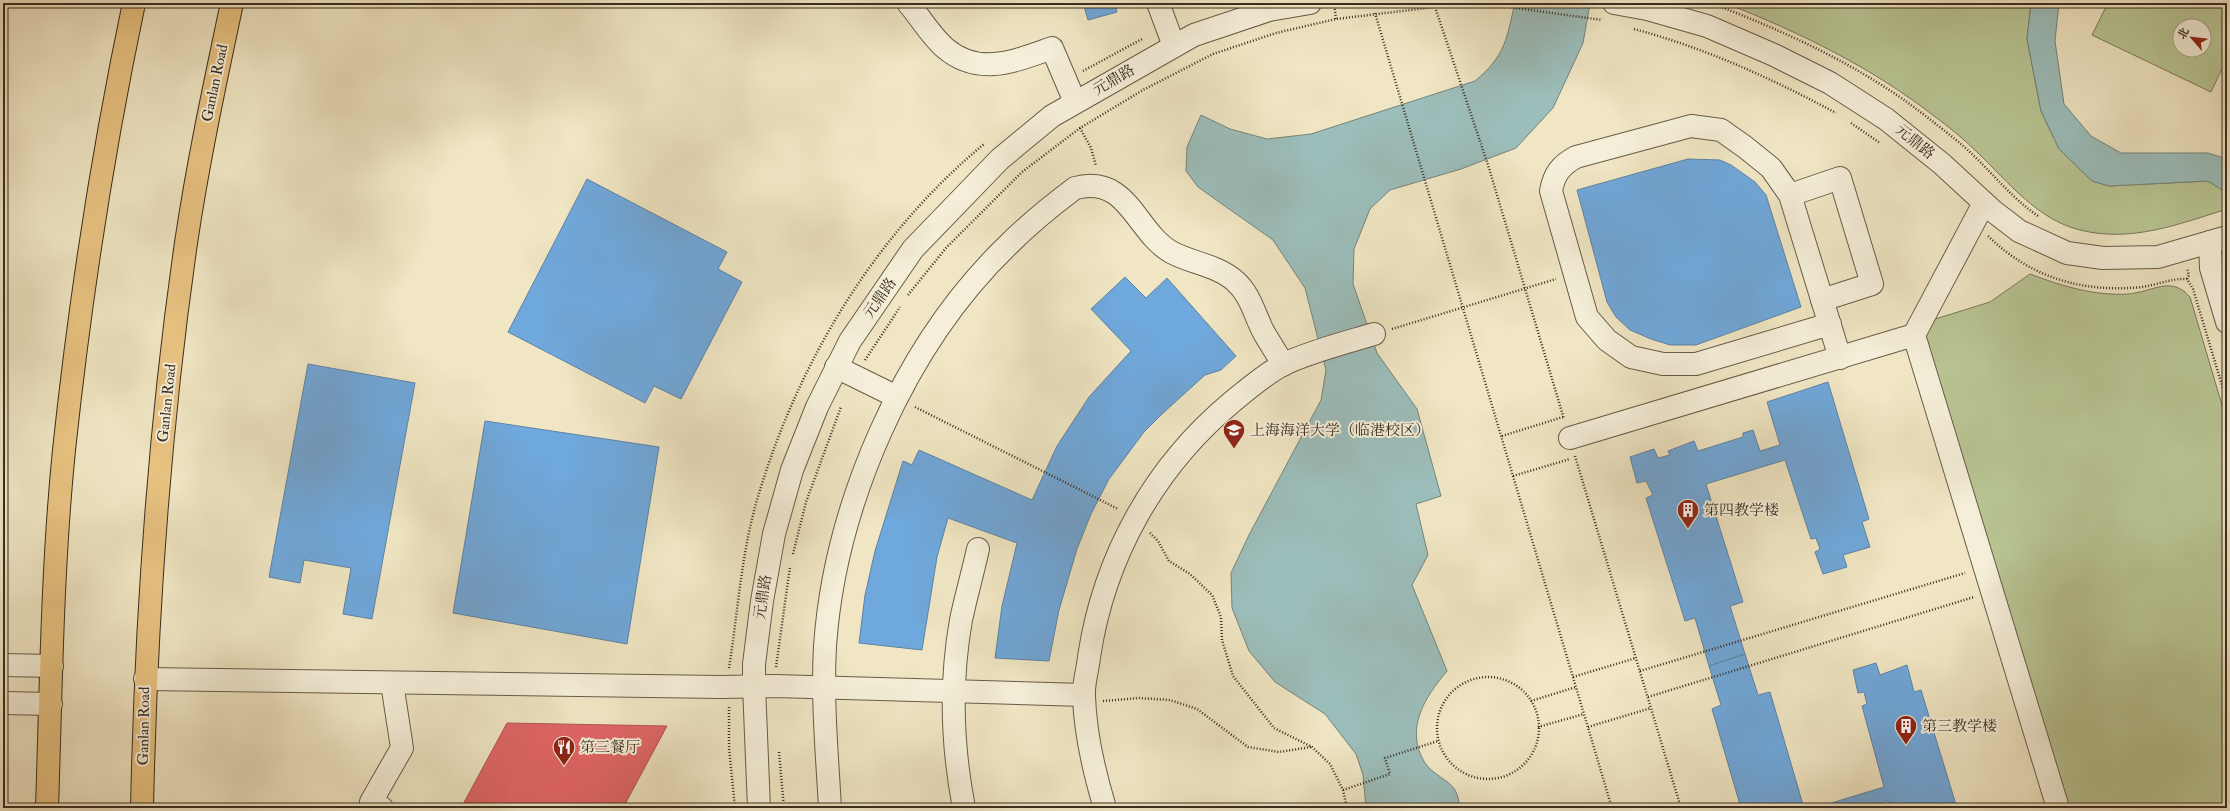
<svg xmlns="http://www.w3.org/2000/svg" width="2230" height="811" font-family="'IM FELL Double Pica','Noto Serif SC',serif">
  <style>
    .green { fill: #b9c594; stroke: #7a795a; fill-rule: evenodd }
    .water { fill: #9cbebb; stroke: #75847d }
    .shops { fill: #e06666; stroke: #ae5551 }
    .schools { fill: #6fa8dc; stroke: #5f83a4 }
    .lines { fill: none; stroke-linecap: round; stroke-linejoin: round }
    .minor-casing { stroke: #685b49; stroke-width: 24 }
    .major-casing { stroke: #3a2d20; stroke-width: 24 }
    .path { stroke: #3a2d20; stroke-width: 2.5; stroke-dasharray: 1 2; stroke-linecap: butt }
    .minor { stroke: #f5efd9; stroke-width: 22 }
    .major { stroke: #e8c382; stroke-width: 22 }
    .labels { text-anchor: middle; dominant-baseline: central; stroke-width: 4; stroke-linejoin: round; paint-order: stroke }
    .street-label { font-size: 15px; fill: #3a2d20; stroke: #f5efd9 }
    .poi-label { font-size: 15px; fill: #3a2d20; stroke: #f5efd9; text-anchor: start }
  </style>
  <rect width="100%" height="100%" fill="#f0e6c4"/>
  <filter id="stains"><feTurbulence type="fractalNoise" baseFrequency=".005" numOctaves="4"/><feColorMatrix values="0 0 0 0 .2 0 0 0 0 .09 0 0 0 0 .02 0 0 0 .5 -.17"/></filter>
  <radialGradient id="worn" r=".72"><stop offset=".6" stop-color="#630" stop-opacity="0"/><stop offset="1" stop-color="#630" stop-opacity=".3"/></radialGradient>
  <g class="green">
    <path d="M1725 3H2031L2027 39 2041 111 2059 149 2092 181 2109 186 2208 181 2224 191 2227 209C2179 224 2131 243 2080 230 2038 220 2008 182 1978 153 1965 140 1949 127 1934 116 1871 67 1799 32 1725 3Z"/>
    <path d="M2108 3H2227V58L2211 92 2092 35ZM2180 26H2204V50H2180Z"/>
    <path d="M2030 274C2062 286 2094 296 2128 294 2153 292 2171 275 2190 297L2227 422V808H2068L1919 324 1990 302Z"/>
  </g>
  <g class="water">
    <path d="M1515 3H1590L1583 43 1553 108 1516 148 1461 169 1390 190 1370 209 1354 249 1353 284 1377 353 1417 409 1441 496 1416 504 1428 555 1412 585 1447 671C1425 697 1404 729 1425 763 1432 774 1449 780 1455 790 1458 795 1459 803 1460 808H1366L1363 775 1356 754 1325 714 1275 682 1249 651 1232 608 1231 573 1249 535 1321 400 1326 370 1305 288 1273 240 1198 187 1186 171 1187 147 1201 115 1230 129 1267 139 1311 134 1475 81C1506 55 1506 40 1515 3Z"/>
    <polygon points="2031,3 2059,3 2055,41 2064,104 2091,136 2121,153 2208,153 2227,159 2227,199 2224,191 2208,181 2109,186 2092,181 2059,149 2041,111 2027,39"/>
  </g>
  <polygon class="shops" points="507,723 667,726 623,808 461,808"/>
  <g class="schools">
    <polygon points="1083,3 1115,3 1117,12 1088,20"/>
    <polygon points="1688,159 1720,160 1731,165 1755,182 1766,195 1801,307 1696,345 1670,345 1651,339 1630,330 1616,317 1607,302 1577,190"/>
    <polygon points="587,179 727,252 718,269 742,282 681,399 654,386 645,403 508,332"/>
    <polygon points="1125,277 1146,298 1167,278 1236,356 1221,370 1205,375 1163,413 1144,432 1109,479 1091,514 1077,549 1059,610 1049,661 995,658 1002,606 1017,543 948,518 937,557 922,650 859,643 865,595 875,551 903,461 912,465 919,450 1032,500 1057,446 1089,397 1131,351 1091,309"/>
    <polygon points="308,364 415,383 372,619 343,614 351,568 304,560 300,583 269,577"/>
    <polygon points="1828,382 1869,519 1862,522 1870,547 1843,555 1847,567 1823,574 1815,552 1820,549 1816,538 1811,539 1785,460 1706,484 1743,602 1730,606 1745,654 1709,666 1695,618 1685,621 1646,498 1653,495 1646,481 1637,483 1630,457 1654,449 1658,458 1670,455 1668,451 1694,441 1698,451 1743,437 1743,433 1753,430 1760,451 1780,445 1767,402"/>
    <polygon points="485,421 659,447 627,644 453,613"/>
    <polygon points="1745,654 1758,695 1770,692 1804,808 1741,808 1712,709 1721,705 1709,666"/>
    <polygon points="1876,663 1880,675 1907,665 1914,692 1921,690 1957,808 1890,808 1888,801 1868,808 1815,808 1884,787 1862,706 1867,704 1864,692 1858,693 1853,670"/>
  </g>
  <g class="lines">
    <g class="minor-casing">
      <g id="minor">
        <path d="M908 3C920 17 931 36 945 48 979 77 1015 61 1052 48L1075 102"/>
        <polyline points="1158,3 1174,46"/>
        <polyline points="1614,3 1647,9 1707,26 1774,55 1830,83 1886,119 1942,164 1993,211 2019,231 2067,253 2103,258 2158,257 2227,237"/>
        <polyline points="1790,195 1840,178 1872,284 1822,300"/>
        <polyline points="2210,242 2211,268 2227,322"/>
        <path d="M1830 324 1696 364H1663L1631 357 1607 340 1587 317 1551 191C1554 174 1561 165 1576 157L1691 126 1721 130 1745 147 1771 168 1790 195 1840 358"/>
        <polyline points="1914,335 1984,203"/>
        <polyline points="836,367 897,397"/>
        <polyline points="1570,438 1914,335 2058,808"/>
        <polyline points="3,665 52,666"/>
        <polyline points="145,679 720,687 775,686 1084,695"/>
        <polyline points="3,703 51,704"/>
        <polyline points="382,808 371,802 402,748 392,683"/>
        <polyline points="759,808 754,686 754,664 762,601 774,534 792,470 817,407 850,341 913,249 1000,159 1052,116 1194,35 1269,10 1310,3"/>
        <path d="M830 808C827 754 822 700 825 646 835 504 905 344 1008 245 1029 224 1051 206 1075 188 1128 174 1135 231 1171 252 1191 263 1217 265 1235 281 1250 294 1254 313 1263 331 1269 342 1277 353 1283 365"/>
        <path d="M964 808C952 746 950 682 961 620 966 596 973 572 978 549"/>
        <path d="M1105 808C1095 775 1085 731 1084 696 1083 684 1088 669 1089 657 1104 557 1154 467 1232 402 1248 389 1265 374 1284 364 1312 351 1344 343 1374 334"/>
      </g>
    </g>
    <g class="major-casing">
      <g id="major">
        <path d="M47 808C51 689 52 569 64 450 80 300 103 150 134 3"/>
        <path d="M142 808C146 619 159 430 186 243 198 162 215 83 232 3"/>
      </g>
    </g>
    <g class="path">
      <polyline points="1334,3 1336,19"/>
      <path d="M1711 3C1789 33 1866 68 1932 121 1946 132 1961 143 1974 156 1995 176 2013 199 2038 216"/>
      <polyline points="1435,7 1489,168 1564,419"/>
      <polyline points="1375,13 1612,808"/>
      <path d="M1634 29C1705 48 1771 78 1836 113"/>
      <polyline points="1083,71 1142,39"/>
      <polyline points="1851,123 1880,143"/>
      <polyline points="1080,128 1091,148 1096,166"/>
      <path d="M1988 236C2031 278 2083 293 2142 287 2157 285 2172 278 2187 279L2193 289 2227 402"/>
      <polyline points="2187,279 2189,275 2187,269"/>
      <polyline points="908,295 946,248 1022,172 1080,128 1143,90 1213,54 1276,33 1336,19 1435,7 1509,7 1602,20"/>
      <polyline points="1392,329 1556,279"/>
      <polyline points="865,360 900,307"/>
      <polyline points="915,407 1118,509"/>
      <polyline points="1502,436 1563,417"/>
      <polyline points="1575,456 1681,808"/>
      <polyline points="1513,476 1570,459"/>
      <polyline points="1150,533 1158,541 1169,561 1190,574 1212,595 1221,617 1222,640 1233,676 1274,728 1312,747 1330,764 1343,790 1347,808"/>
      <polyline points="793,554 806,502 841,407"/>
      <polyline points="776,667 790,567"/>
      <path d="M729 668C738 612 741 555 757 500 797 364 874 235 984 144"/>
      <polyline points="1640,671 1965,573"/>
      <polyline points="1573,677 1636,658"/>
      <circle cx="1488" cy="728" r="51"/>
      <polyline points="1648,697 1974,597"/>
      <polyline points="1103,701 1139,698 1170,700 1197,709 1248,747 1279,752 1311,747"/>
      <polyline points="1531,701 1576,687"/>
      <polyline points="729,707 729,748 735,808"/>
      <polyline points="1538,727 1584,714"/>
      <polyline points="1588,727 1651,708"/>
      <polyline points="779,752 784,808"/>
      <polyline points="1343,790 1390,774 1385,758 1438,741"/>
    </g>
    <use href="#minor" class="minor"/>
    <use href="#major" class="major"/>
  </g>
  <defs>
    <g id="university-pin" transform="scale(1.15)"><path d="M0 17L-7.5 6A9.5 9.5 0 1 1 7.5 6Z" fill="#8f2418" stroke="#f5efd9"/><path d="M0-5L7-2L0 1L-7-2ZM-4 1L0 2.5L4 1V4Q0 6-4 4Z" fill="#fff"/></g>
    <g id="building-pin" transform="scale(1.15)"><path d="M0 17L-7.5 6A9.5 9.5 0 1 1 7.5 6Z" fill="#8f2418" stroke="#f5efd9"/><path d="M-4-6H4V6H1V3H-1V6H-4ZM-2.5-4.3h1.7v1.8h-1.7ZM.8-4.3h1.7v1.8H.8ZM-2.5-1h1.7V.8h-1.7ZM.8-1h1.7V.8H.8Z" fill="#fff"/></g>
    <g id="restaurant-pin" transform="scale(1.15)"><path d="M0 17L-7.5 6A9.5 9.5 0 1 1 7.5 6Z" fill="#8f2418" stroke="#f5efd9"/><path d="M-5-6h1v4h1v-4h1v4h1v-4h1v5L-1.5 .5V6h-2V.5L-5-1ZM5-6V6H3V1.5H1.5Q1.5-4 5-6Z" fill="#fff"/></g>
  </defs>
  <g fill-rule="evenodd">
    <use href="#university-pin" x="1234" y="430"/>
    <use href="#building-pin" x="1688" y="510"/>
    <use href="#building-pin" x="1906" y="726"/>
    <use href="#restaurant-pin" x="564" y="747"/>
  </g>
  <g class="labels">
    <g class="street-label">
      <text transform="translate(1114 80) rotate(-30)">元鼎路</text>
      <text transform="translate(215 83) rotate(-78)">Ganlan Road</text>
      <text transform="translate(1915 142) rotate(39)">元鼎路</text>
      <text transform="translate(880 298) rotate(-55)">元鼎路</text>
      <text transform="translate(167 403) rotate(-84)">Ganlan Road</text>
      <text transform="translate(763 597) rotate(-81)">元鼎路</text>
      <text transform="translate(144 726) rotate(-89)">Ganlan Road</text>
    </g>
    <g class="poi-label">
      <text x="1250" y="430">上海海洋大学（临港校区）</text>
      <text x="1704" y="510">第四教学楼</text>
      <text x="1922" y="726">第三教学楼</text>
      <text x="580" y="747">第三餐厅</text>
    </g>
  </g>
  <rect width="2230" height="811" fill="none" stroke="#f0e6c4" stroke-width="16"/>
  <rect x="4" y="4" width="2222" height="803" fill="none" stroke="#3a2d20" stroke-width="2"/>
  <rect x="8" y="8" width="2214" height="795" fill="none" stroke="#3a2d20"/>
  <g transform="translate(2192 38) rotate(298)"><circle r="19" fill="#f5efd9" stroke="#aaa18f"/>
  <path d="M0-3L7 15L0 10L-7 15Z" fill="#8f2418"/>
  <text y="-6" font-size="11" font-weight="bold" text-anchor="middle" fill="#3a2d20">北</text>
  </g>
  <rect width="100%" height="100%" filter="url(#stains)"/>
  <rect width="100%" height="100%" fill="url(#worn)"/>
</svg>
